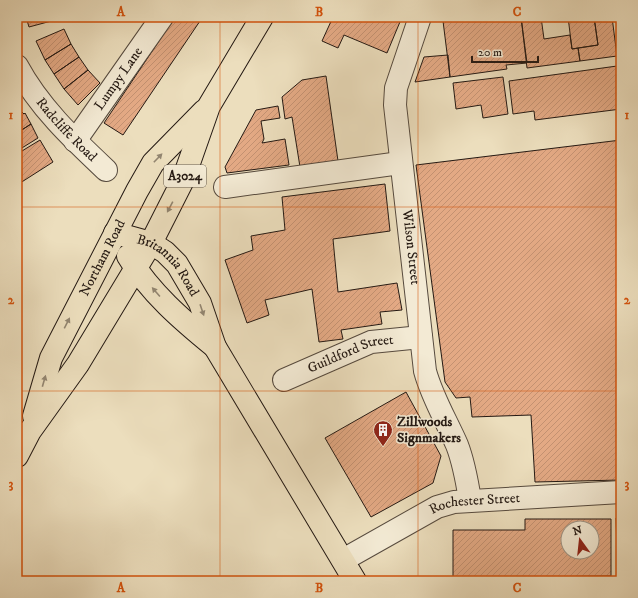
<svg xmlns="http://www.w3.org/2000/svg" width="638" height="598" font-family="'IM FELL DW Pica',serif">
<defs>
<pattern id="building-hatch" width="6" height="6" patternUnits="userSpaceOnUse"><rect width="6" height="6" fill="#e3a984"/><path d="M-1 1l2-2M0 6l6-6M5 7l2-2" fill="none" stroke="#c39171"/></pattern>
</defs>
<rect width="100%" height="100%" fill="#ecdebd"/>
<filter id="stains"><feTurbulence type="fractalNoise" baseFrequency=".005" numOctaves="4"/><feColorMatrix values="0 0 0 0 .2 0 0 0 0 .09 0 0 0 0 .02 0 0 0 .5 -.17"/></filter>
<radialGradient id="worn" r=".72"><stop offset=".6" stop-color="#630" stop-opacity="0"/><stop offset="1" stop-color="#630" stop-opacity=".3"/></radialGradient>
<path fill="url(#building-hatch)" stroke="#241913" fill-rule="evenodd" d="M26,17H54L55,20L29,27Z
M175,17L202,18L123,135L104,123Z
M333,17H402L387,53L344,35L338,48L322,41Z
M451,17H521L527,63L506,65L507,69L450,77L443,21L452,20Z
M521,17H541L544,39L570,35L572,49L578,48L580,61L527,68Z
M568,17H594L598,45L572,49Z
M594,17H612L617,56L580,61L578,48L598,45Z
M64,29L71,44L45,60L36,41Z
M71,44L79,57L54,74L45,60Z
M448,55L450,77L415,82L424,57Z
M79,57L88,70L64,89L54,74Z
M617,66L621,109L535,120L534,111L513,114L509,81Z
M88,70L100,83L78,105L64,89Z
M326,76L338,161L300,167L292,117L285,119L282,97L302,80Z
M503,77L508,114L483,118L481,105L456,109L453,83Z
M278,106L280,118L261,121L264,139L262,143L285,139L289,165L227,173L225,167L256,110Z
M22,112L24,114L25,113L31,124L17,133V116Z
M31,124L38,138L17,151V133Z
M40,140L53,162L17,185V154Z
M621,140V480L535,482L531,415L472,417L470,397L456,398L445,382L416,165Z
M385,184L390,231L333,239L338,292L397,283L402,310L380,312L382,324L341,330L343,339L319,342L312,289L265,300L269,315L247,323L225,260L253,250L251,236L285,230L282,197Z
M406,392L441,456L433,483L371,517L325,438Z
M616,518H621V581H618Z
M525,519H611V576L525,577V581H453V530H525ZM568,528H592V552H568Z"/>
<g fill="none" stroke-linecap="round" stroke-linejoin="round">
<defs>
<g id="minor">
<path id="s1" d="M420,17L396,88L395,105L425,371C432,397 446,420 457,445C464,463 467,481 470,500"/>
<path id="s2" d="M17,66C39,107 72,138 106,170"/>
<path id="s3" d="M75,141L162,17"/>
<path d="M225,187L400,163"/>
<path id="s4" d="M284,380L371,342L421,337"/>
<path id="s5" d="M343,560L437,507L454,502L621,492"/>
</g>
<g id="major">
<path id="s6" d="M115,233L151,243L165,252L177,264L200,303L215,347L355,581"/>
<path d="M128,256C149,292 183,321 215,347"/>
<path id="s7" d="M34,416L51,358L137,191L153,163L204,111"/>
<path d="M17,456L30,431L78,364L151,243L183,180L209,106L262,17"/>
</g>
</defs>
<use href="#minor" stroke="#564a3e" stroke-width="24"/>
<use href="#major" stroke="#241913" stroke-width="24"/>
<use href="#minor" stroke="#f3ead4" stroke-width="22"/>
<use href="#major" stroke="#ecdebd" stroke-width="22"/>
</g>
<defs><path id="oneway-solid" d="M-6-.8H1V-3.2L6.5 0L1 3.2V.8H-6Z"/></defs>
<g fill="#928570">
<use href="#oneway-solid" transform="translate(158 158) rotate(-46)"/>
<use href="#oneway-solid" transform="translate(170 207) rotate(118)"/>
<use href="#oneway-solid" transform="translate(156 292) rotate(-131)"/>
<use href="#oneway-solid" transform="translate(202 310) rotate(71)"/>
<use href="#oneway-solid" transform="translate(67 323) rotate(-63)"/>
<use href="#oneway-solid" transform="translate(44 381) rotate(-74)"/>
</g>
<path fill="none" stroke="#d4530d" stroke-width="1" stroke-opacity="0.55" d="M220,17V581M418,17V581M17,207H621M17,391H621"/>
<defs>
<symbol id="building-pin" viewBox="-11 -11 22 30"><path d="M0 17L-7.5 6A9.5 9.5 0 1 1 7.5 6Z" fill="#8f2418" stroke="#f3ead4"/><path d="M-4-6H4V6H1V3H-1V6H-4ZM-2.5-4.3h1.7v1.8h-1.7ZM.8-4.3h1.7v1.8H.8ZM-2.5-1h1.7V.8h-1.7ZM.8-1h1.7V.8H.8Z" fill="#fff"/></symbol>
</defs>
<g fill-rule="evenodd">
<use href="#building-pin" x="372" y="419" width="22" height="30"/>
</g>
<g text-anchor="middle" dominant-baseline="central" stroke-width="3" stroke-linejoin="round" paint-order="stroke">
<rect fill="#f3ead4" stroke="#62584d" stroke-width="1" x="164" y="165" width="42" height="22" rx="3"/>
<g font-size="13" font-weight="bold" fill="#241913">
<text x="185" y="176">A3024</text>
</g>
<g font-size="14" fill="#241913" stroke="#f3ead4">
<text stroke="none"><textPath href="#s3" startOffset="76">Lumpy Lane</textPath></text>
<text stroke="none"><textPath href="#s2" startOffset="81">Radcliffe Road</textPath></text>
<text stroke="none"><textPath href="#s1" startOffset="235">Wilson Street</textPath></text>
<text stroke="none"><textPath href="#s7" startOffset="173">Northam Road</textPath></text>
<text stroke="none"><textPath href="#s6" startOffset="65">Britannia Road</textPath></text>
<text stroke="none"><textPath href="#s4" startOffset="72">Guildford Street</textPath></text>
<text stroke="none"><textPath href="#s5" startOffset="146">Rochester Street</textPath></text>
</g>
<g font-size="14" font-weight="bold" fill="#241913" stroke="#f3ead4" text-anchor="start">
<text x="397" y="422">Zillwoods<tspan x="397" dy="16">Signmakers</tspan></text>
</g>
</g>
<rect width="638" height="598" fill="none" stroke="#ecdebd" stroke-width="44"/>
<g transform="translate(580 540) rotate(345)"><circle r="19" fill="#f3ead4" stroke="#a09687"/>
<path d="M0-3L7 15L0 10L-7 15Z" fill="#8f2418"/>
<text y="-6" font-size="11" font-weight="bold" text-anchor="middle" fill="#241913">N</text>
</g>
<path d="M472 56v6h66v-6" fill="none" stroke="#241913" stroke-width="2"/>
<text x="478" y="56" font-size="12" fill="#241913" stroke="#f3ead4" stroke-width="3" paint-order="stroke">20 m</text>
<rect x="22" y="22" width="594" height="554" fill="none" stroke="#d4530d" stroke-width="1.5"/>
<g font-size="13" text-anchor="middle" font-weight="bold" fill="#d4530d">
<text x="121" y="16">A</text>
<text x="319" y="16">B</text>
<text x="517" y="16">C</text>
<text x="11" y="119">1</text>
<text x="627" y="119">1</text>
<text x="11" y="304">2</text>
<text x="627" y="304">2</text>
<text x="11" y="488">3</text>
<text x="627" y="488">3</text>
<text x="121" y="592">A</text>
<text x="319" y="592">B</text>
<text x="517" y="592">C</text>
</g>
<rect width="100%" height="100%" filter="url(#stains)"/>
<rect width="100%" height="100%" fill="url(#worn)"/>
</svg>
